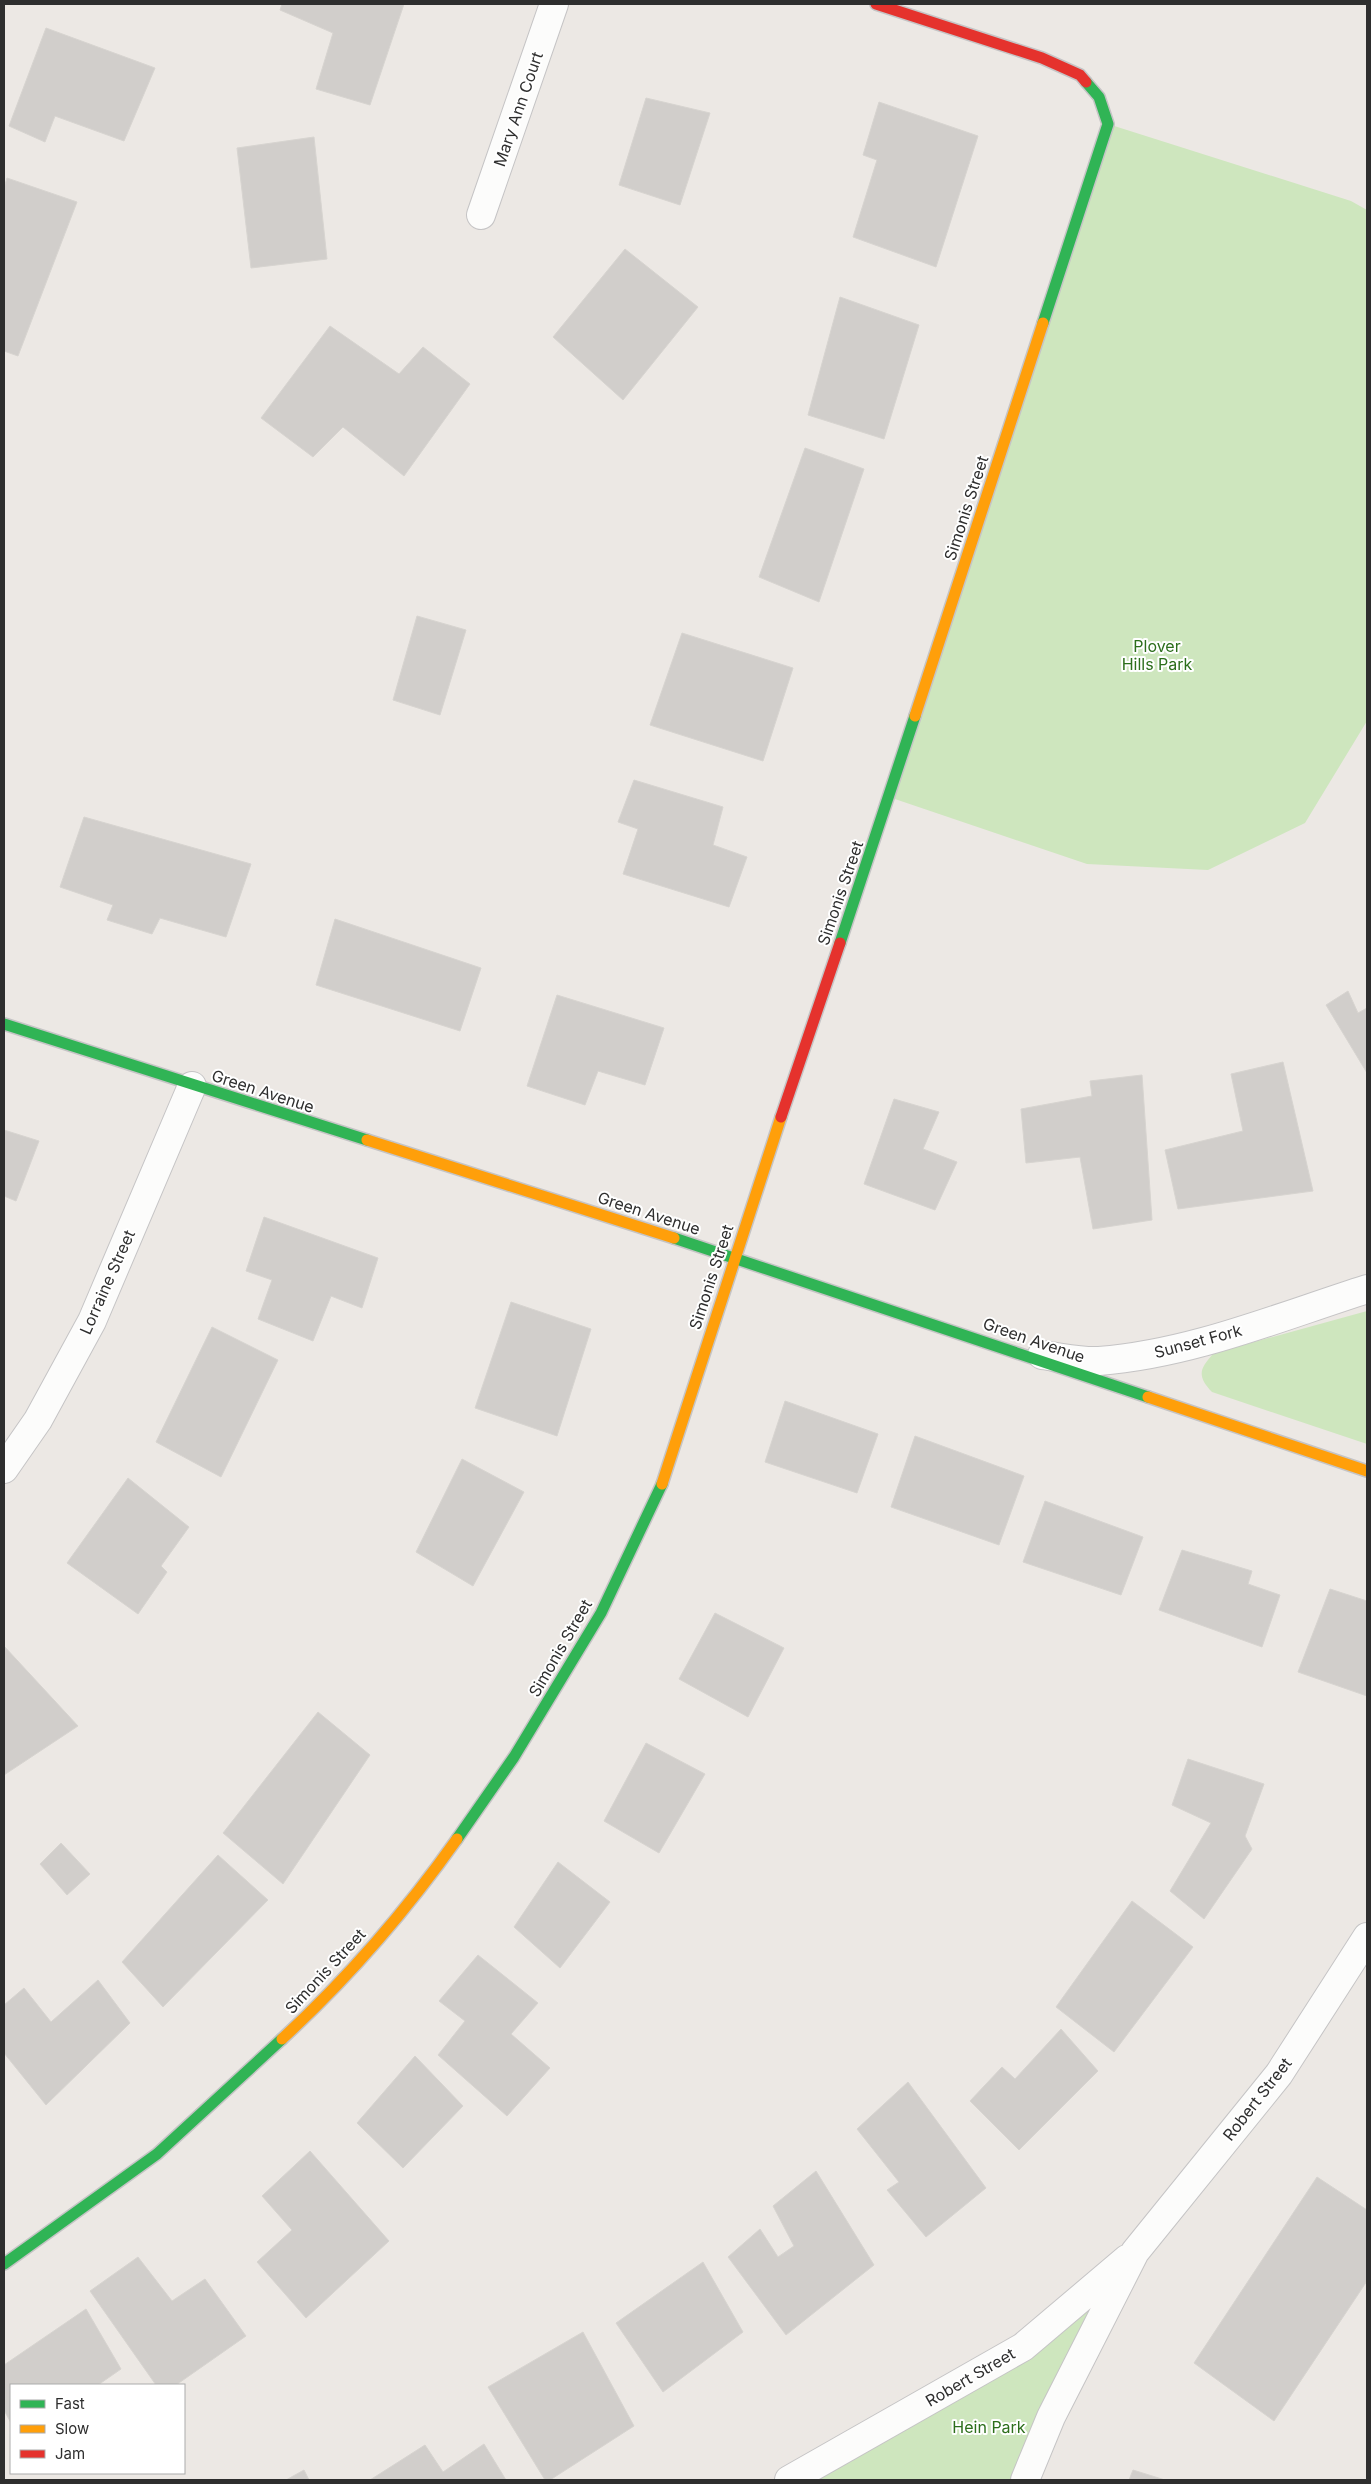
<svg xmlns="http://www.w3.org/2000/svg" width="1371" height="2484" font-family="Inter,sans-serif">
<rect width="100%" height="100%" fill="#ece8e4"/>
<path fill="#cee6be" d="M1108,124L1351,201L1367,210V721L1305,823L1208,870L1087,864L889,797Z
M1367,1311V1444L1212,1392C1197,1376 1199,1369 1214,1353Z
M1135,2252L1025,2480H789L1023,2347Z"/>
<path fill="#d1cecb" stroke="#d7d4d0" d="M282,4H404L370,105L316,89L333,33L280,10Z
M46,28L155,68L124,141L55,116L45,142L9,126Z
M646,98L710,113L680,205L619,185Z
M879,102L978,136L936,267L853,237L877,160L863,155Z
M314,137L327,259L251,268L237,148Z
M7,178L77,202L18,356L4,351V188Z
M625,249L698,307L623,400L553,337Z
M840,297L919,325L884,439L808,415Z
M330,326L399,374L423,347L470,384L404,476L343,427L313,457L261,418Z
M805,448L864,469L819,602L759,577Z
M417,616L466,630L440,715L393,700Z
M682,633L793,668L763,761L650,725Z
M634,780L723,807L713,845L747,857L729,907L623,874L638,829L618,822Z
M84,817L251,864L226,937L160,918L152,934L107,920L113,905L60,887Z
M335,919L481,968L460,1031L316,985Z
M1348,991L1358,1013L1367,1008V1073L1326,1005Z
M557,995L664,1028L645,1085L598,1071L585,1105L527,1086Z
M1283,1062L1313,1191L1178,1209L1165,1150L1243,1131L1231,1074Z
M1142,1075L1152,1220L1093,1229L1080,1157L1026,1163L1021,1109L1092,1096L1090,1081Z
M894,1099L939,1112L923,1149L957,1162L935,1210L864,1184Z
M4,1130L39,1141L16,1201L4,1196Z
M264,1217L378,1258L362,1308L331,1296L313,1341L258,1319L272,1280L246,1271Z
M511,1302L591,1329L557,1436L475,1408Z
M212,1327L278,1360L221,1477L156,1442Z
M785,1401L878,1434L857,1493L765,1462Z
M915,1436L1024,1476L999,1545L891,1507Z
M462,1459L524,1492L473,1586L416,1552Z
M128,1478L189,1527L161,1566L167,1572L138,1614L67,1563Z
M1045,1501L1143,1537L1121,1595L1023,1562Z
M1182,1550L1252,1571L1248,1584L1280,1595L1262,1647L1159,1610Z
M1330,1589L1367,1601V1696L1298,1672Z
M715,1613L784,1648L748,1717L679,1679Z
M4,1646L78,1726L4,1775Z
M318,1712L370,1755L283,1884L223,1833Z
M646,1743L705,1774L659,1853L604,1821Z
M1188,1759L1264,1784L1245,1836L1252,1849L1204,1919L1170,1891L1211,1823L1172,1805Z
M61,1843L90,1874L67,1895L40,1864Z
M218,1855L268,1900L163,2007L122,1962Z
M558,1862L610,1902L560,1968L514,1927Z
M1132,1901L1193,1947L1114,2052L1056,2007Z
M478,1955L538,2003L511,2034L550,2068L507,2116L438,2055L465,2021L439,2001Z
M98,1980L130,2023L46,2105L4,2053V2005L24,1988L51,2022Z
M1061,2029L1098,2071L1019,2150L970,2101L1002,2067L1015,2079Z
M415,2056L463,2106L403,2168L357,2123Z
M908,2082L986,2188L926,2237L887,2190L899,2182L857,2129Z
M310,2151L389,2241L306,2318L257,2262L292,2230L262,2196Z
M816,2171L874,2265L786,2335L728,2257L760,2229L778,2257L794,2246L773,2206Z
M1317,2177L1367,2210V2281L1274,2421L1194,2363Z
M138,2257L172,2301L205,2279L246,2336L176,2385H156L90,2291Z
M703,2262L743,2332L663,2392L616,2323Z
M86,2309L121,2369L98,2385H11V2423L4,2410V2365Z
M583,2332L634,2426L550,2480H545L488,2387Z
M484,2444L506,2480H370L425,2445L443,2472Z
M304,2470L309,2480H286Z
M1133,2470L1165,2480H1129Z"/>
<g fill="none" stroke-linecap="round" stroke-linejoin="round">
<defs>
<path id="street" d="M481,215L554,4
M1042,1355C1060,1357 1080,1362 1099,1361C1191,1354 1279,1317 1367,1289
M4,1469L38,1420L92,1321L192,1086
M789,2480L1023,2347L1127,2259
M1025,2480L1051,2417L1135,2252L1279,2074L1367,1937"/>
<path id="fast" d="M1043,323L1108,124L1099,97L1086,82
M840,943L915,716
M4,1024L367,1140
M674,1238L1148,1397
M457,1839L514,1757L601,1613L662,1484
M4,2264L157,2154L282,2039"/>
<path id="slow" d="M915,716L1043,323
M367,1140L674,1238
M1148,1397L1367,1471
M662,1484L781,1117
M282,2039C347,1979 406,1911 457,1839"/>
<path id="jam" d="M876,4L1042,58L1080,75L1086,82
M781,1117L840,943"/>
</defs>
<use href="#street" stroke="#c5c4c5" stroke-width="30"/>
<use href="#fast" stroke="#c5c4c5" stroke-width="14"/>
<use href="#slow" stroke="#c5c4c5" stroke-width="14"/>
<use href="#jam" stroke="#c5c4c5" stroke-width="14"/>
<use href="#street" stroke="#fcfcfb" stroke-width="28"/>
<use href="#fast" stroke="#30b455" stroke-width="11"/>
<use href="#slow" stroke="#ff9f0a" stroke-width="11"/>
<use href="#jam" stroke="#e5322d" stroke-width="11"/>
</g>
<g text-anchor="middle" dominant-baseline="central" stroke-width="4" stroke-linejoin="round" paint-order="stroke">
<g font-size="16" fill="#2e2e2e" stroke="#fff">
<text transform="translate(518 109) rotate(-71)">Mary Ann Court</text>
<text transform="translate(966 508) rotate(-72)">Simonis Street</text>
<text transform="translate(840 893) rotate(-71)">Simonis Street</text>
<text transform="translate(263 1091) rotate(18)">Green Avenue</text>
<text transform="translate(649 1213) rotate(18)">Green Avenue</text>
<text transform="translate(711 1277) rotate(-72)">Simonis Street</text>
<text transform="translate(107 1282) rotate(-66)">Lorraine Street</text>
<text transform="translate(1034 1340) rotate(19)">Green Avenue</text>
<text transform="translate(1198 1341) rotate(-15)">Sunset Fork</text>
<text transform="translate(560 1648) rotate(-60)">Simonis Street</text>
<text transform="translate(325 1971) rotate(-47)">Simonis Street</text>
<text transform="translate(1257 2099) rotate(-52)">Robert Street</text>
<text transform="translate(970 2377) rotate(-30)">Robert Street</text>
</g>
<g font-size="16" fill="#2c6e1b" stroke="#fff">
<text x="1157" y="646">Plover<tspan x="1157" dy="18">Hills Park</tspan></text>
<text x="989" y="2427">Hein Park</text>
</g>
</g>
<rect width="1371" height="2484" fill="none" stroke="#2e2e2e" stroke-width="10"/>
<rect x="10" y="2384" width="175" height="90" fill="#ffffff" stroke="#ababab"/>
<rect x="20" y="2400" width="25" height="8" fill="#30b455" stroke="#ababab"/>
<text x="55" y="2409" font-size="15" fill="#2e2e2e">Fast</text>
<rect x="20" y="2425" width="25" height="8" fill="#ff9f0a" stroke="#ababab"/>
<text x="55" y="2434" font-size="15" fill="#2e2e2e">Slow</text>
<rect x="20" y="2450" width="25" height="8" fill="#e5322d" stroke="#ababab"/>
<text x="55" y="2459" font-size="15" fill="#2e2e2e">Jam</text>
</svg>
